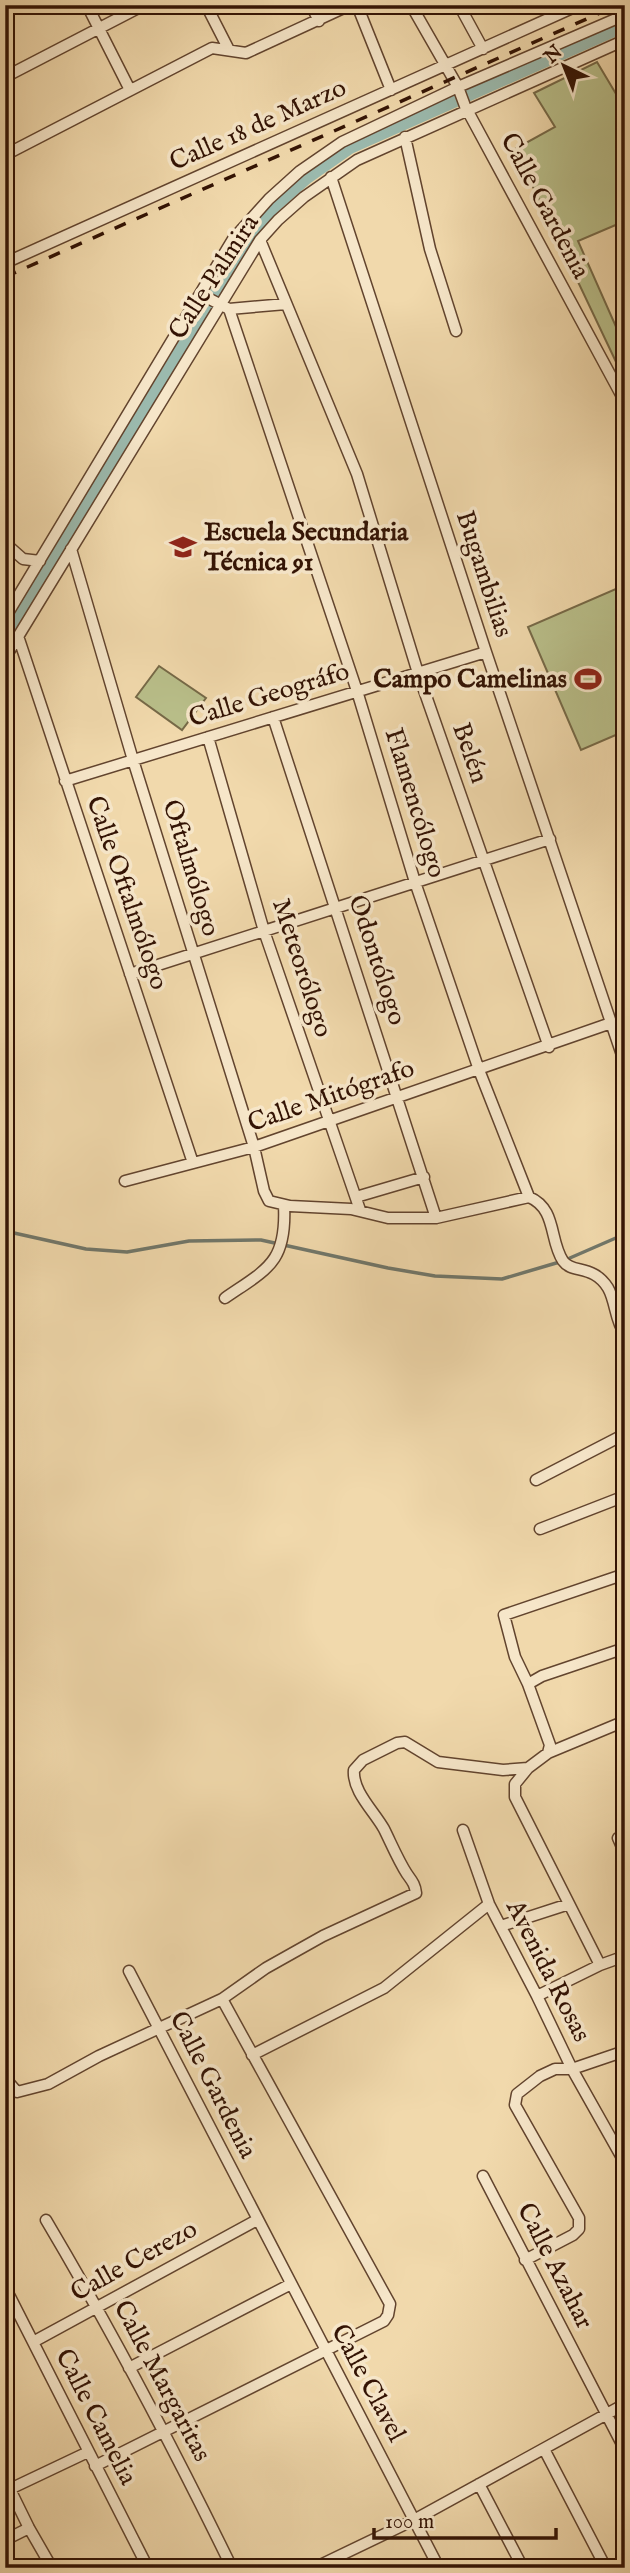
<svg xmlns="http://www.w3.org/2000/svg" width="630" height="2573" font-family="'IM FELL English',serif">
<rect width="100%" height="100%" fill="#f1d9ac"/>
<filter id="stains"><feTurbulence type="fractalNoise" baseFrequency=".00286" numOctaves="4"/><feColorMatrix values="0 0 0 0 .2 0 0 0 0 .09 0 0 0 0 .02 0 0 0 .5 -.17"/></filter>
<radialGradient id="worn" r=".72"><stop offset=".6" stop-color="#630" stop-opacity="0"/><stop offset="1" stop-color="#630" stop-opacity=".3"/></radialGradient>
<path fill="#b9bf8a" stroke="#766947" stroke-width="2" d="M597,62L625,109V221L578,241L625,347V362L617,364L515,149L555,127L534,93Z
M625,585V731L581,750L528,627Z
M159,666L206,698L182,730L136,697Z"/>
<g fill="none" stroke-linecap="round" stroke-linejoin="round">
<path stroke="#71776a" stroke-width="3.5" d="M5,1231L86,1249L127,1252L189,1241L261,1240L388,1268L435,1276L502,1279L563,1261L625,1234"/>
<path stroke="#9bbaae" stroke-width="12" d="M5,639L248,239L273,208L307,178L350,148L625,26"/>
<defs>
<path id="street" d="M87,5L130,90
M206,5L229,50
M311,5L319,21
M357,5L391,90
M411,5L458,87L465,106L625,402
M459,5L483,49
M5,77L144,5
M405,137L430,249L456,331
M5,155L212,48L246,53L350,5
M331,177L486,652L625,1064
M260,240L357,474L418,673L549,1047
M5,263L579,5
M200,294L229,309L357,691L415,882L479,1070L529,1197
M229,309L286,304
M5,543L23,559L40,561
M71,549L133,760L254,1147L264,1191L269,1201L290,1206L351,1209L388,1218H436L529,1197C557,1209 549,1240 563,1261C572,1274 593,1264 608,1288C616,1302 615,1321 625,1334
M5,618L233,239L269,199L300,171L342,142L458,87L625,15
M18,636L193,1163
M5,658L260,240L278,220L304,197L357,160L625,40
M273,717L436,1218
M208,737L264,931L360,1210
M65,781L486,652
M130,974L550,839
M125,1181L254,1147L611,1023
M356,1197L424,1177
M225,1298C267,1269 287,1263 284,1205
M536,1480L625,1434
M540,1529L625,1496
M528,1684L542,1676L625,1648
M548,1753L550,1745L528,1684L515,1657L504,1615L625,1574
M528,1768L515,1784V1797L600,1965
M463,1830L489,1904L537,1996L572,2069L625,2163
M618,1838L625,1854
M501,1926L569,1904
M129,1971L439,2568
M537,1996L600,1965L625,1956
M252,2055L384,1988L489,1904
M5,2078L17,2092L48,2084L99,2056L222,1999L266,1968L323,1936L416,1893C415,1884 412,1881 407,1874C398,1860 391,1843 384,1829C374,1811 352,1791 354,1770L363,1760L397,1743L405,1742L438,1762L503,1770L528,1768L548,1753L625,1721
M483,2176L625,2450
M46,2220C113,2333 174,2449 232,2568
M525,2260L573,2235L579,2229V2218L515,2105L517,2094L540,2076L555,2069H572L625,2051
M5,2287L148,2568
M33,2342L257,2220
M129,2368L291,2284
M544,2449L606,2568
M95,2466L384,2321L388,2315L390,2304L222,1999
M5,2479L29,2528L52,2568
M479,2484L523,2568
M10,2489L88,2452
M5,2540L29,2528
M314,2568L414,2520L625,2404
M615,2568L625,2563"/>
</defs>
<use href="#street" stroke="#62442e" stroke-width="13"/>
<use href="#street" stroke="#f6e6c9" stroke-width="10"/>
<path stroke="#331304" stroke-width="3.5" stroke-dasharray="12 12" stroke-linecap="butt" d="M5,277L618,5"/>
</g>
<defs>
<symbol id="school-bare" viewBox="-9 -9 18 18"><path d="M0-5L7-2L0 1L-7-2ZM-4 1L0 2.5L4 1V4Q0 6-4 4Z" fill="#8f2418" stroke="#f6e6c9" stroke-width="2.5" paint-order="stroke"/></symbol>
<symbol id="stadium-bare" viewBox="-9 -9 18 18"><path d="M0-5a6.5 5 0 1 0 0 10a6.5 5 0 1 0 0-10ZM-3.5-1.8h7v3.6h-7Z" fill="#8f2418" stroke="#f6e6c9" stroke-width="2.5" paint-order="stroke"/></symbol>
</defs>
<g fill-rule="evenodd">
<use href="#school-bare" x="164" y="528" width="38" height="38"/>
<use href="#stadium-bare" x="569" y="660" width="38" height="38"/>
</g>
<g text-anchor="middle" dominant-baseline="central" stroke-width="7" stroke-linejoin="round" paint-order="stroke">
<g font-size="26" fill="#331304" stroke="#f6e6c9">
<text transform="translate(258 125) rotate(-24)">Calle 18 de Marzo</text>
<text transform="translate(545 206) rotate(62)">Calle Gardenia</text>
<text transform="translate(214 277) rotate(-57)">Calle Palmira</text>
<text transform="translate(484 574) rotate(72)">Bugambilias</text>
<text transform="translate(269 695) rotate(-17)">Calle Geográfo</text>
<text transform="translate(470 753) rotate(71)">Belén</text>
<text transform="translate(415 803) rotate(73)">Flamencólogo</text>
<text transform="translate(191 868) rotate(73)">Oftalmólogo</text>
<text transform="translate(127 893) rotate(71)">Calle Oftalmólogo</text>
<text transform="translate(377 960) rotate(72)">Odontólogo</text>
<text transform="translate(302 968) rotate(72)">Meteorólogo</text>
<text transform="translate(331 1096) rotate(-19)">Calle Mitógrafo</text>
<text transform="translate(548 1971) rotate(63)">Avenida Rosas</text>
<text transform="translate(213 2085) rotate(63)">Calle Gardenia</text>
<text transform="translate(134 2261) rotate(-29)">Calle Cerezo</text>
<text transform="translate(555 2266) rotate(63)">Calle Azahar</text>
<text transform="translate(162 2381) rotate(62)">Calle Margaritas</text>
<text transform="translate(368 2383) rotate(62)">Calle Clavel</text>
<text transform="translate(96 2417) rotate(63)">Calle Camelia</text>
</g>
<g font-size="26" font-weight="bold" fill="#331304" stroke="#f6e6c9" text-anchor="start">
<text x="204" y="532">Escuela Secundaria<tspan x="204" dy="30">Técnica 91</tspan></text>
<text x="567" y="679" text-anchor="end">Campo Camelinas</text>
</g>
</g>
<rect width="630" height="2573" fill="none" stroke="#f1d9ac" stroke-width="28"/>
<rect x="7" y="7" width="616" height="2559" fill="none" stroke="#331304" stroke-width="3.5"/>
<rect x="14" y="14" width="602" height="2545" fill="none" stroke="#331304" stroke-width="2"/>
<g transform="translate(564 66) rotate(317)" stroke="#f6e6c9" stroke-width="5" paint-order="stroke">
<path d="M0-5L12 26L0 18L-12 26Z" fill="#331304"/>
<text y="-10" font-size="19" font-weight="bold" text-anchor="middle" fill="#331304">N</text>
</g>
<path d="M374 2528v10h182v-10" fill="none" stroke="#331304" stroke-width="3.5"/>
<text x="385" y="2528" font-size="21" fill="#331304" stroke="#f6e6c9" stroke-width="5" paint-order="stroke">100 m</text>
<rect width="100%" height="100%" filter="url(#stains)"/>
<rect width="100%" height="100%" fill="url(#worn)"/>
</svg>
